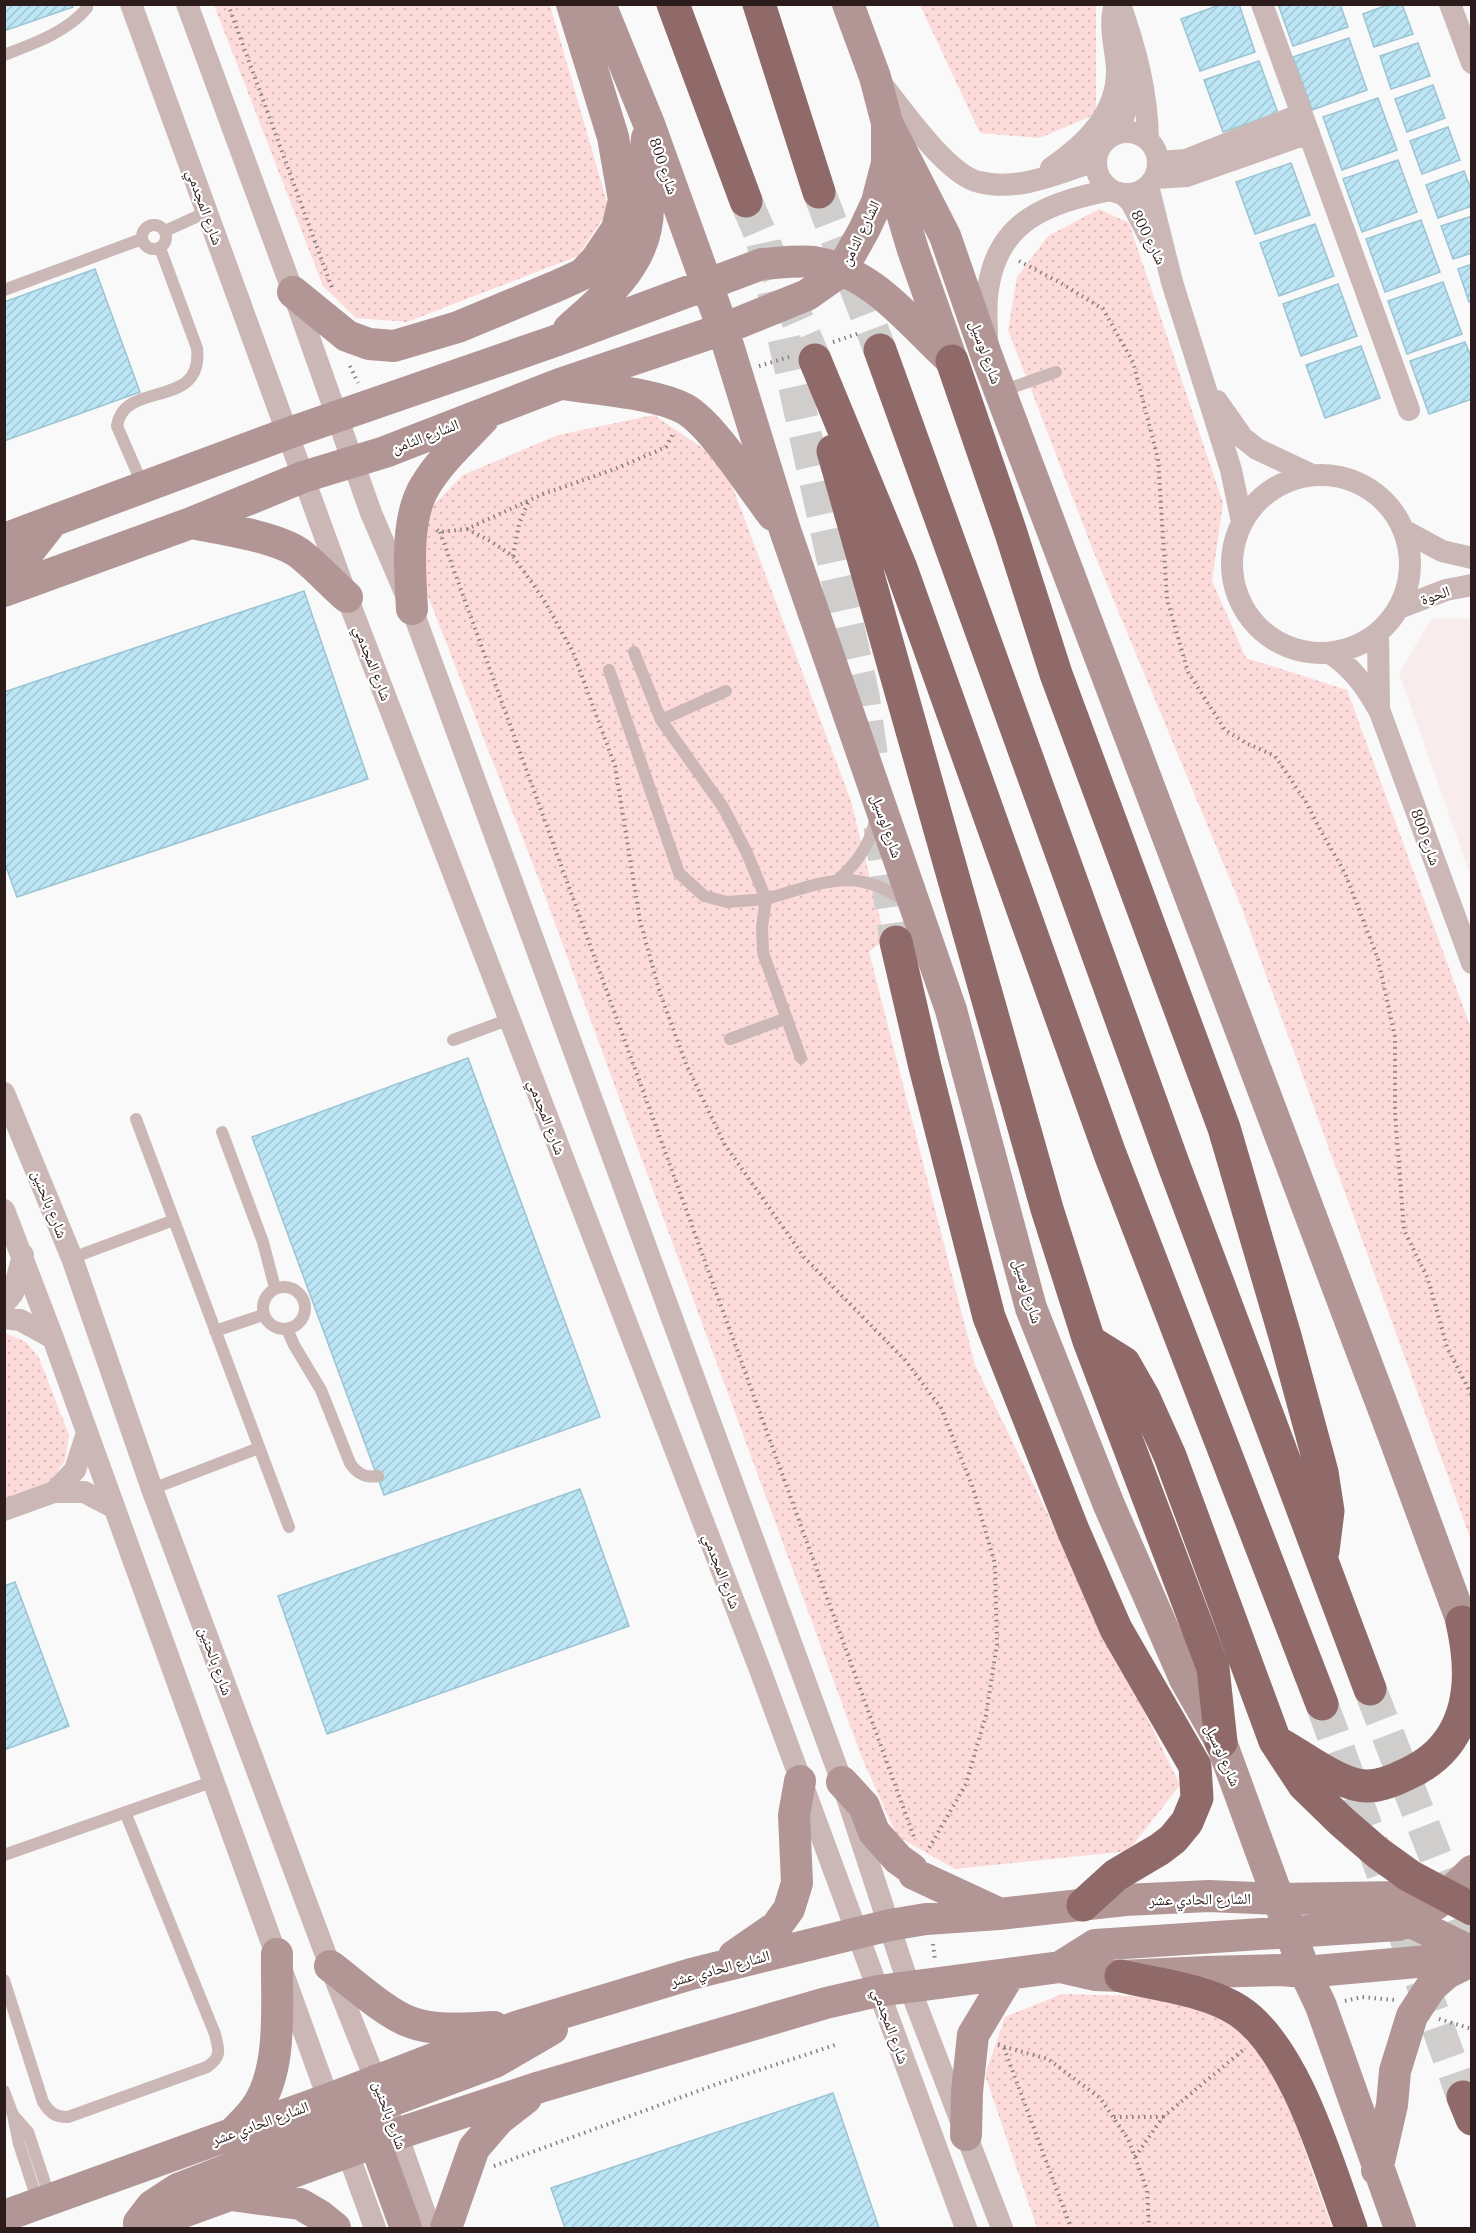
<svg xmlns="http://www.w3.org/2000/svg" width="1476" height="2233" font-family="'IBM Plex Serif','Noto Naskh Arabic',serif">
<defs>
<pattern id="garden-dots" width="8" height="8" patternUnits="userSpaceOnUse" patternTransform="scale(1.5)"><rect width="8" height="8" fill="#fddbda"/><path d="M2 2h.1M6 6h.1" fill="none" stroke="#d9bbba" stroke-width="1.8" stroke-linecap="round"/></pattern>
<pattern id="building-hatch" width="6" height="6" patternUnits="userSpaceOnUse" patternTransform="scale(1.5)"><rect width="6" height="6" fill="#bce6f6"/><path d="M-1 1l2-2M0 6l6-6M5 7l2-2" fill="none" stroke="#a2c5d2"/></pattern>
</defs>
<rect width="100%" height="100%" fill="#f9f9f9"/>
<path fill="#f8edec" d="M1471,618H1472L1471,877L1399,673L1431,619Z"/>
<path fill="url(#garden-dots)" d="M214,5H550L609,209L578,256L407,322L356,318L323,286Z
M920,5H1096V114L1040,138L980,133Z
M1099,209L1129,223L1223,503L1212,581L1246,658L1347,690L1471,1028V1540L1241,906L1094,553L1008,330L1017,277L1048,236Z
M654,415L723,462L851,801L885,939L869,952L975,1365L1180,1785L1128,1851L955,1869L897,1836L862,1758L539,880L404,535L463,475L558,435Z
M5,1333L26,1342L39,1358L69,1435L65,1461L49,1483L5,1499Z
M1062,1994L1136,1996L1193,2002L1227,2017L1280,2079L1332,2228H1037L985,2075L1005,2017Z"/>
<path fill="url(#building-hatch)" stroke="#9bc4d4" stroke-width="1.5" d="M4,4H72L73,7L4,31Z
M1222,4H1239L1255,52L1200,71L1181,19Z
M1278,4H1340L1348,27L1293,46Z
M1390,4H1402L1413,34L1374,47L1363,14Z
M1349,38L1367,90L1312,110L1293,57Z
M1418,43L1430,76L1391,89L1380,56Z
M1259,61L1278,113L1223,132L1204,80Z
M1433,85L1445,118L1407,132L1395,99Z
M1378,98L1397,150L1342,170L1323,117Z
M1448,127L1460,160L1422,174L1410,141Z
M1398,160L1417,212L1362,232L1343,179Z
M1291,163L1310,215L1255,234L1236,182Z
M1464,171L1472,192V206L1438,218L1426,185Z
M1472,216V253L1453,259L1441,226Z
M1421,220L1440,272L1385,292L1366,239Z
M1315,224L1334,276L1279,296L1260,243Z
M1472,264V301L1469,302L1458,269Z
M95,269L140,392L4,441V302Z
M1443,282L1462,334L1407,354L1388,301Z
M1338,284L1357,336L1301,356L1283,304Z
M1465,342L1472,359V399L1429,414L1410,361Z
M1361,346L1380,398L1325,418L1306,365Z
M304,591L368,779L17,897L4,861V692Z
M468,1058L600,1417L384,1495L252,1137Z
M580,1489L629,1626L327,1734L278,1596Z
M15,1582L69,1726L4,1750V1586Z
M833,2093L879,2228H565L551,2188Z"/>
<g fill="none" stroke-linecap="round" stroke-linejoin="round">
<path stroke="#d0cdcd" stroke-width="33" stroke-dasharray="33 16" stroke-linecap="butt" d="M819,192L880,350
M746,201L815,360
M763,243L863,695L872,760
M880,826L896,942
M1370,1689L1472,1950
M1322,1704L1463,2097"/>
<path stroke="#887f7f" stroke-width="4" stroke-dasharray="1.5 4.5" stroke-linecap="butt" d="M228,4L333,291
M1019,261L1059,282L1103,309L1133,362L1158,459L1167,599L1188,672L1225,730L1246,743L1275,756L1306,802L1322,833L1345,873L1378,959L1395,1037V1113L1404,1230L1428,1279L1447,1347L1472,1396
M833,342L860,333
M350,366L358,383
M759,366L789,357
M467,529L490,541L513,556L544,600L573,652L615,766L640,921L660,993L686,1064L725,1145L804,1257L905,1360L941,1408L973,1488L995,1564L997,1644L986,1715L966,1784L928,1850
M437,530L440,532L467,529L543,494L615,469L666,447L674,432
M440,532L914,1837
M513,556L519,524L529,500
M933,1944L935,1960
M1345,2001L1362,1997L1394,2000
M1439,2019L1472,2029
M998,2045L1048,2059L1100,2098L1128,2139L1135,2157L1147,2190L1149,2228
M1004,2048L1071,2228
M1114,2117H1163L1135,2157
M1163,2117L1243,2050
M494,2166L717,2084L838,2044"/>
<path stroke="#cab7b6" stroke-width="12" d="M4,55C33,44 67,32 87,8V4
M142 237a12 12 0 1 1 24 0a12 12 0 1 1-24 0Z
M165,231L207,212
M4,290L142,239
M1002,391L1056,372
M143,486L117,426C124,379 204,411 197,348L160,248
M634,652L661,720
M609,670L679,873L704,896L727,902L766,899L746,851L723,807L661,720L726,691
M839,879C858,862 873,841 876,814
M730,1039L787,1018
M453,1040L510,1019
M801,1058L763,953L762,927L766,899C820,884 855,864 906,902
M136,1119L289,1527
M222,1132L263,1242L275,1288
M72,1258L174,1220
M263 1308a21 21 0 1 1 42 0a21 21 0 1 1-42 0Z
M287,1329L294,1345L321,1390L350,1463C357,1474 365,1478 378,1476
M215,1331L263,1315
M152,1489L259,1448
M4,1855L214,1781
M4,1980L43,2102C50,2113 55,2117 68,2117L207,2067C222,2057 219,2050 215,2034L125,1812
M4,2091L13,2115L19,2144L38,2202
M13,2115L28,2132L50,2198"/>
<path stroke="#cab7b6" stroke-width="22" d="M131,4L347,597L759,1667L966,2228
M187,4L293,292L371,513L412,609L842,1782L909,1986L1002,2228
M1120,4C1136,51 1147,90 1148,140
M1262,4L1409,410
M1450,4L1472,63
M880,82C902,109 947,175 979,182C1018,192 1059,173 1095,161
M1096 163a31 31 0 1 1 62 0a31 31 0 1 1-62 0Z
M1120,132L1135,69
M1158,162L1186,160L1302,114
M1051,168C1085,145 1118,114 1117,69C1116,46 1108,27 1115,4
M1154,178L1187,176L1309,133
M1148,186L1172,282L1231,470L1242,522
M1123,194L1131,202L1153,244
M987,341C987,324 985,306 988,289C998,219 1049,203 1110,190
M1217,401L1243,438L1257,449L1312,475
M1232 564a89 89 0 1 1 178 0a89 89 0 1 1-178 0Z
M1405,531L1442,551L1472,558
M1399,608L1446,590L1472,585
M1378,633L1379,707
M1330,653C1354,669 1366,687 1380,712L1472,963
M4,1093L72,1258L152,1489L330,1966L397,2134L430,2228
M4,1210L53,1338L375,2228
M4,1304L13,1293L23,1255
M4,1318L20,1320L53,1338
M54,1492L75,1470L87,1433
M4,1510L54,1492H84L113,1507"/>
<path stroke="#b29695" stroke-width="32" d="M600,4L649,124L723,329L785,530L951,1010L1031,1308L1109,1505L1185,1679L1221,1742L1305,1972L1321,2006L1400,2228
M848,4L875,77L887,123L945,236L987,357L1393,1434L1471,1646
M887,163L913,250L951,358
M293,292L347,336L369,344L394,346L458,327L559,285L583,274L596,260L617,229L624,200L613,137L572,4
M569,329C606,296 648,263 648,208C649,185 644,162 647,138
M564,384C598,390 656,393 685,409C713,425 751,487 773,515
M191,523C219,528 277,537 299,553C316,566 331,583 347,597
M4,539L286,434L555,341L762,264C779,263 797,260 814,262C874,272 910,323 952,361
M4,566L23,559L52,522
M4,591L191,523L303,477L385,452L560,384L723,329L807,295L841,271L864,230L877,202L887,163V127
M412,609C410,572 405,519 425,486C440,461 463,440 483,419
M842,1782L864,1806L874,1832L898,1859L912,1869L914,1874L996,1912
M1392,1917L1409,1921L1472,1952
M734,1956L776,1927L789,1909L797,1883L794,1815L800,1781
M330,1966C352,1982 385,2013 410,2022C436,2032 467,2028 494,2027
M1060,1967L1095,1945L1398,1925C1428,1915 1450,1893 1472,1871
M363,2120L385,2103L495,2062L552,2029
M368,2123L406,2228
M233,2133C241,2125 249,2117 255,2109C284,2070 276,2001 277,1954
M966,2135L967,2092L973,2035L1009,1975
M1377,2170L1392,2105L1395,2071L1412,2016L1431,1987L1447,1973L1471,1961
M238,2196L300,2204L319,2215L335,2228
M4,2216L329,2099L519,2026L691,1974L890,1925L926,1919L999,1914L1125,1900L1209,1896L1279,1899L1459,1896
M139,2223L152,2206L178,2189L340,2126C361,2116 378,2107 377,2080
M139,2228L397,2134L540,2087L826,2003L878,1991L1060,1967L1095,1975L1121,1976L1206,1972L1281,1970L1305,1972L1472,1957
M446,2228L474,2148L499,2119L526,2098"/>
<path stroke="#906a69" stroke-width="33" d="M673,4L746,201
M759,4L819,192
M880,350L1173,1163L1370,1689
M815,360L901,568L1110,1154L1322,1704
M952,361L1010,530L1056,674L1224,1128L1285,1336L1322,1472L1328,1511L1323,1551
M833,451L1047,1209L1089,1341L1213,1668L1221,1742
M896,942L925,1067L989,1317L1073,1530L1116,1629L1195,1766L1197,1798L1187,1822L1173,1839L1160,1849L1116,1875L1083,1905
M1089,1341L1124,1363L1144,1398L1170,1456L1275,1741L1304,1785L1341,1821L1378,1853L1410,1876L1472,1909
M1282,1745C1305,1758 1342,1787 1368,1786C1381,1786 1395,1780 1407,1774C1470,1746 1476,1683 1462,1622
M1121,1976C1158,1985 1208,1990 1239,2011C1296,2049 1328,2166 1351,2228
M1463,2097L1472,2119"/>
</g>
<g text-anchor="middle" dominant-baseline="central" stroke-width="4.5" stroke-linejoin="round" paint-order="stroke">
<g font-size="15" fill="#2b1b1b" stroke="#fff">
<text transform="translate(664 166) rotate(71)">شارع 800</text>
<text transform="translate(205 207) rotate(70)">شارع المجدمي</text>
<text transform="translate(860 233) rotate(-64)">الشارع الثامن</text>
<text transform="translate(1149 237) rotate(63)">شارع 800</text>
<text transform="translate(986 352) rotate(70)">شارع لوسيل</text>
<text transform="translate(425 436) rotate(-21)">الشارع الثامن</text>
<text transform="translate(1435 595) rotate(-19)">الحوة</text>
<text transform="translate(373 663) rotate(69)">شارع المجدمي</text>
<text transform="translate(887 826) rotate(71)">شارع لوسيل</text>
<text transform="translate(1426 837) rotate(70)">شارع 800</text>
<text transform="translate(547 1117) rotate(69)">شارع المجدمي</text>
<text transform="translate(50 1204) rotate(68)">شارع بالحنين</text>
<text transform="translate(1028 1291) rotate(73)">شارع لوسيل</text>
<text transform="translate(722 1571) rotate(69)">شارع المجدمي</text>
<text transform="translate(216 1661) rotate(70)">شارع بالحنين</text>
<text transform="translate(1223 1755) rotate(66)">شارع لوسيل</text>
<text transform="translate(1200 1899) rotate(-1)">الشارع الحادي عشر</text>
<text transform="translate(720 1968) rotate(-15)">الشارع الحادي عشر</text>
<text transform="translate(891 2026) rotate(70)">شارع المجدمي</text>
<text transform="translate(390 2115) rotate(70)">شارع بالحنين</text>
<text transform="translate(260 2123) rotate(-20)">الشارع الحادي عشر</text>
</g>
</g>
<rect width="1476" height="2233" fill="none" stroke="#2b1b1b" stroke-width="12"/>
</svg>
